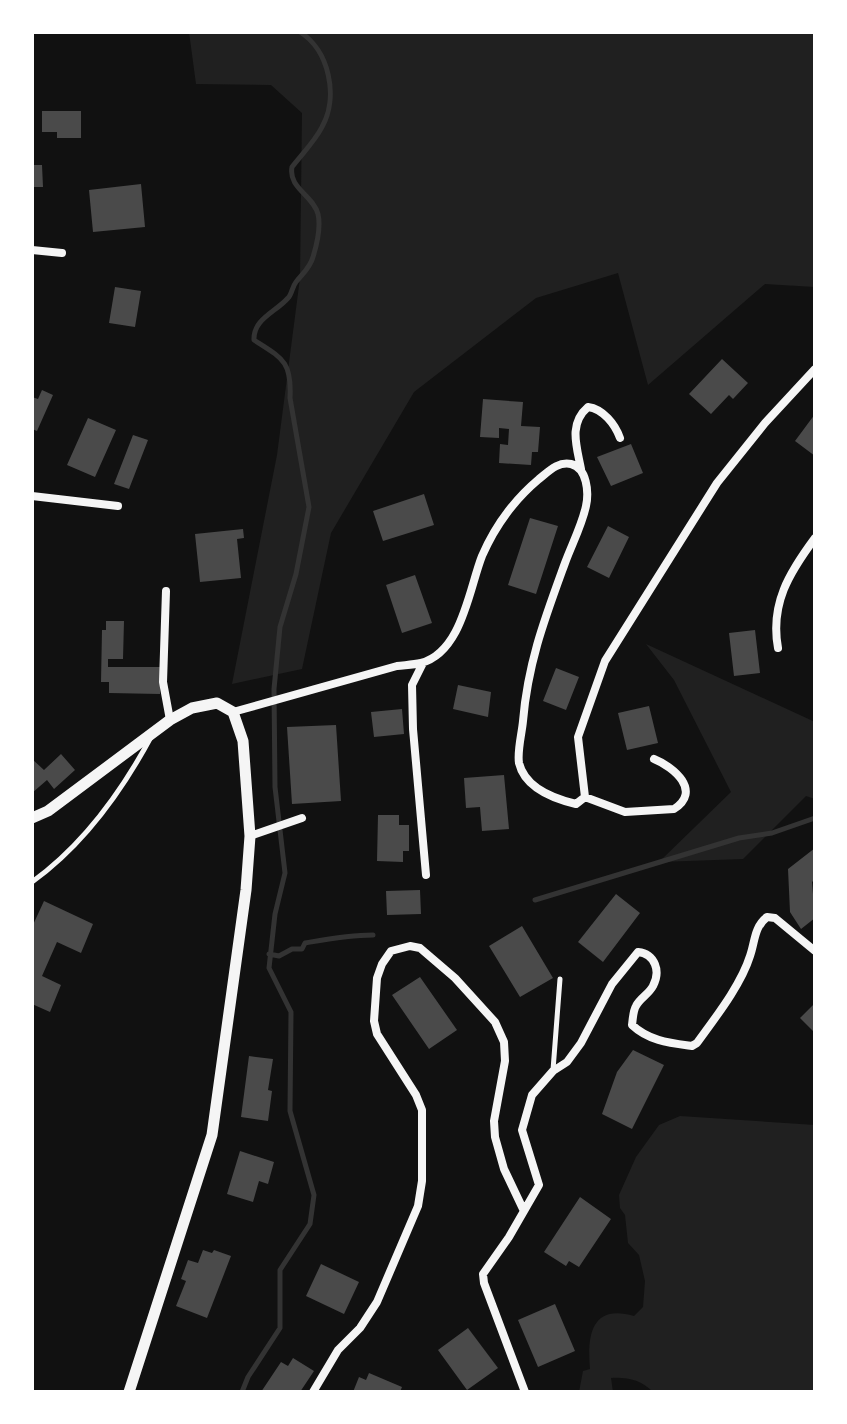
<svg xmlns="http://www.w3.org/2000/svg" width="847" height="1424" font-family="'IBM Plex Sans',sans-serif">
<rect width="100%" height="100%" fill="#111"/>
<path fill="#202020" d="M189,32H815V287L765,284L648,385L618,273L536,298L414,392L331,533L302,669L232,684L277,455L300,278L302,113L271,85L196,84Z
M646,644L815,722V799L806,796L743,859L659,862L731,792L674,680Z
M680,1116L815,1125V1392H653C641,1380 628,1377 611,1378L613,1392H579L583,1371L590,1369C587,1334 592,1304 634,1316L643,1307L645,1281L639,1255L628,1243L625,1215L620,1208L619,1195L636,1157L659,1125Z"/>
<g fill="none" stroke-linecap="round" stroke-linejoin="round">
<path stroke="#333" stroke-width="5" d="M535,900L739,838L772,833L815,818
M269,954L279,956L292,949H302L305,943C328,939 349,935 373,935
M242,1392L248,1377L280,1328V1270L310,1224L314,1195L290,1111L291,1012L269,968L275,914L285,873L275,787L274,689L280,627L296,574L309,507L290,398C292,361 282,358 254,340C253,319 276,312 288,298C292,294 292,287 296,282C303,273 310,268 313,257C317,244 321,227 318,214C313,195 288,188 292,167C302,154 315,141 322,127C339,97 329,50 300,32"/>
</g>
<path fill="#4a4a4a" d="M42,111H81V138H57V132H42Z
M32,165H42L43,187H32Z
M141,184L145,227L93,232L89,190Z
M115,287L141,291L135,327L109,323Z
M722,359L748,383L733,399L729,395L711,414L689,394Z
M42,390L53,395L37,431L32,429V397L38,399Z
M483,399L523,402L521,426L540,427L538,452H532L531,465L499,463L500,444L508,445L509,429L499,428V438L480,437Z
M815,414V456L795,441Z
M88,418L116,430L95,477L67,465Z
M133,435L148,440L129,489L114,484Z
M631,444L643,473L611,486L597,457Z
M424,494L434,525L383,541L373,511Z
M530,518L558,526L536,594L508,585Z
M608,526L629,537L609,578L587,567Z
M243,529L244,538L237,539L241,578L200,582L195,534Z
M415,575L432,623L402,633L386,585Z
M106,621H124L123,659H108V667H160V694L109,693V682H101L102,630H106Z
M755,630L760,673L734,676L729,633Z
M556,668L579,677L566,710L543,701Z
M458,685L491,692L488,717L453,709Z
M649,706L658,743L627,750L618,713Z
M402,709L404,734L374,737L371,712Z
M336,725L341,801L292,804L287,727Z
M61,754L75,770L54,789L47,780L32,793V759L44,770Z
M504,775L509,829L482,831L480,807L466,808L464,778Z
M378,815H399V825H409V851H403V862L377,861Z
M815,848V879L812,882L815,918L801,929L790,912L788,869Z
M420,890L421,914L387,915L386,891Z
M616,894L640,913L603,962L578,942Z
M44,901L93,924L81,953L57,942L42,976L61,985L50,1012L32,1004V927Z
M522,926L553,978L520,997L489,946Z
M420,977L457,1030L429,1049L392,995Z
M815,1003V1033L800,1018Z
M633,1050L664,1065L632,1129L602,1114L617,1072Z
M249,1056L273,1059L268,1090L272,1091L268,1121L241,1117Z
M240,1151L274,1162L268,1184L259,1181L253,1202L227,1194Z
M580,1197L611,1219L579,1267L569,1261L566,1266L544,1252Z
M203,1250L212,1253L214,1250L231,1256L207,1318L176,1306L186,1281L181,1279L188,1260L198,1263Z
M321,1264L359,1282L344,1314L306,1296Z
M555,1304L575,1351L538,1367L518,1320Z
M468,1328L498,1368L467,1390L438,1350Z
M293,1358L314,1371L300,1392H261L281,1362L288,1366Z
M369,1373L402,1387L400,1392H353L359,1377L366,1380Z"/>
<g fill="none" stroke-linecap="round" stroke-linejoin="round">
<path stroke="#f5f5f5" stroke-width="5" d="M32,882C82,846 122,791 151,737
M553,1070L560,979"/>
<path stroke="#f5f5f5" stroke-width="8" d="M32,250L62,253
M581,469C577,447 568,424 588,407C603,409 615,424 620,438
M32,496L118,506
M166,591L163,682L170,720
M778,648C770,604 789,573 815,538
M423,663L412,685L413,729L426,875
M233,712L397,666C404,665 413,665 421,663C462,652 469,589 482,556C495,526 514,500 539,479C548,472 558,461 571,464C587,468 589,492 586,506C582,525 572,544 565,563C545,618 528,662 523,721C522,733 517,751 519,763C525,788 555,799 576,804L585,797L578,737L605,661L717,483L765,423L815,369
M585,797L625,812L674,809C702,791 674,767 654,759
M250,836L302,818
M313,1392L338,1350L360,1328L377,1302L418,1206L422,1181V1110L416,1095L377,1034L374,1021L377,978L382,964L391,951L410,946L420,948L455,978L495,1022L504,1042L505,1061L494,1121L495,1137L504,1169L523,1209
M525,1392L484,1283L483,1274L509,1237L539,1185L522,1130L532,1095L553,1071L567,1062L581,1043L612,984L638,952C655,954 661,971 653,986C649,994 640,998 636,1006C633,1011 633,1018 632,1025C649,1041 670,1043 692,1046L697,1043C715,1018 741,985 750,956C755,942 754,927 767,917L775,918L815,951"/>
<path stroke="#f5f5f5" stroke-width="11" d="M32,818L48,811L170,720L192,708L217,703L233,712L243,741L250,836L246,890L212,1135L129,1392"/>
</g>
<rect width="847" height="1424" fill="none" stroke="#ffffff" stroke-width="68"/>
</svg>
